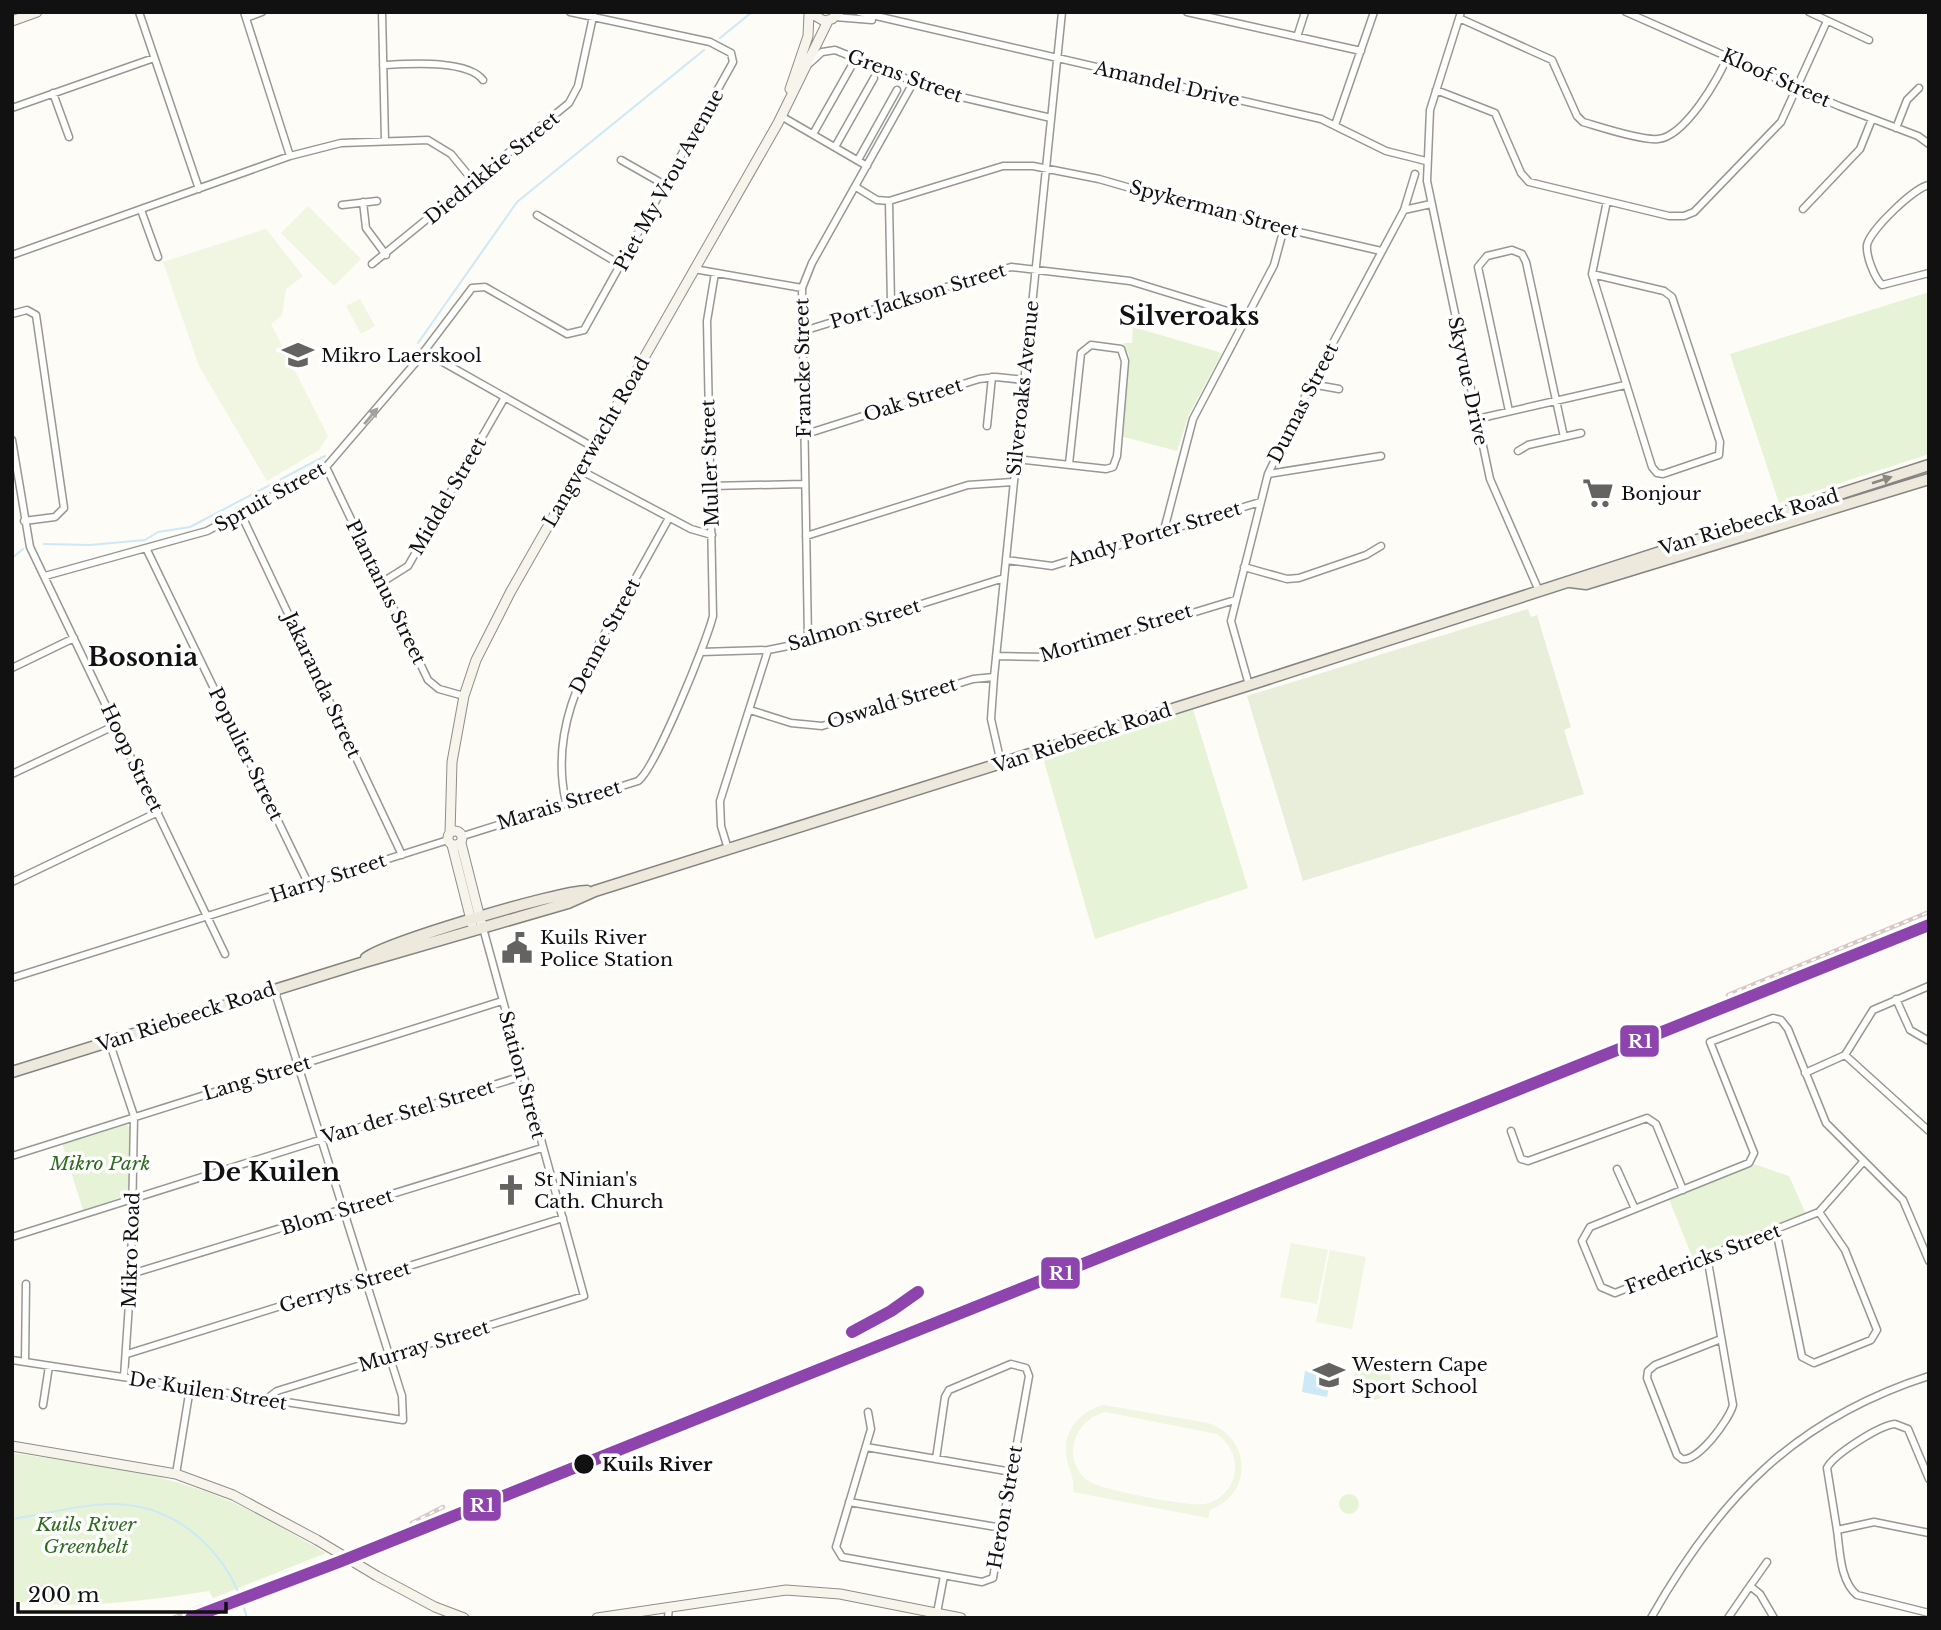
<svg xmlns="http://www.w3.org/2000/svg" width="1941" height="1630" font-family="'Libre Baskerville',serif">
<rect width="100%" height="100%" fill="#fdfcf7"/>
<path fill="#e7f3d7" d="M1929,292V454L1779,503L1730,354Z
M1133,327L1222,353L1189,414L1177,451L1120,436L1129,355L1123,347L1124,343H1132Z
M1191,703L1248,888L1095,939L1041,751Z
M125,1123L131,1128L128,1195L83,1210L62,1143Z
M1754,1164L1789,1176L1806,1214L1693,1259L1669,1199Z
M1353 1381a19 19 0 1 1 38 0a19 19 0 1 1-38 0Z
M12,1453C77,1463 145,1469 207,1492C249,1507 287,1531 326,1553L213,1598L209,1591C143,1601 79,1610 12,1601Z
M1339 1504a10 10 0 1 1 20 0a10 10 0 1 1-20 0Z"/>
<path fill="#e9eedb" d="M1528,609L1531,617L1537,615L1571,727L1564,730L1584,794L1303,881L1247,696Z"/>
<path fill="#f0f6e1" fill-rule="evenodd" d="M308,206L361,259L334,286L281,233Z
M266,229L303,276L286,289L282,315L271,324L328,436L319,450L267,481L199,366L163,262Z
M360,299L375,326L361,334L346,306Z
M1291,1243L1328,1250L1317,1304L1280,1297Z
M1330,1250L1366,1257L1352,1329L1316,1322Z
M1104,1405L1208,1423C1252,1438 1253,1494 1210,1510L1208,1518L1073,1492C1075,1478 1070,1473 1067,1460C1061,1433 1079,1411 1104,1405ZM1105,1412L1217,1434C1231,1444 1238,1459 1234,1476C1231,1490 1219,1501 1205,1504C1190,1507 1102,1490 1090,1482C1060,1462 1073,1420 1105,1412Z"/>
<path fill="#cde8f7" d="M1305,1371L1331,1376L1327,1397L1302,1392Z"/>
<g fill="none" stroke-linecap="round" stroke-linejoin="round">
<path stroke="#cde8f7" stroke-width="2" d="M720,38L752,12
M418,343L517,202L704,50
M44,544L90,545L145,540L158,532L190,527L325,456
M12,558L23,549
M12,1519C45,1514 81,1504 114,1504C180,1505 231,1555 247,1618"/>
<defs>
<path id="street" d="M139,12L199,189
M244,12L290,156
M382,12L385,141
M859,12L1321,119L1386,151L1426,161
M1187,12L1361,51
M1461,12L1430,110L1427,181L1490,479L1539,591
M1626,12L1839,106L1918,136L1929,144
M1809,12L1869,40
M835,17L872,20
M246,18L262,12
M1459,18L1552,60L1577,116L1583,122C1600,127 1642,141 1658,139C1684,137 1719,79 1727,57
M1297,37L1305,12
M810,63L822,52L835,50L940,92L1051,118
M383,65C407,64 467,59 483,80
M1436,90L1495,113L1521,173L1529,182L1669,216H1684L1694,212L1781,122L1827,21
M53,93L69,137
M12,108L154,58
M781,116L867,166
M1335,125L1374,12
M1896,128L1907,100L1919,88
M813,134L856,58
M835,147L874,78
M621,160L665,185
M858,160L897,90
M1929,185C1915,187 1870,230 1867,245C1866,256 1874,277 1882,285L1929,273
M856,187L877,200L889,201L1003,166H1033L1099,179L1217,213L1381,251
M889,201L891,304
M363,202L366,228L386,255
M342,205L377,201
M1803,209L1860,149L1872,119
M141,210L158,257
M1404,210L1431,204
M537,215L621,265
M12,255L290,156L341,143L428,140L451,154L474,182
M372,264L569,103L578,86L594,12
M694,269L802,288
M1592,274L1664,291L1672,297L1720,442L1719,455L1663,474L1657,473L1652,467L1592,274L1607,201
M12,314L27,310L36,315L64,508L55,517L24,521
M800,332L1011,267L1130,281L1247,317
M425,352L593,447
M1311,384L1339,389
M1509,411L1478,267L1487,256L1512,250L1522,254L1526,262L1564,437
M1477,419L1625,385
M987,426L992,377
M803,435L979,379L996,377L1024,380
M12,440L30,547L225,954
M1518,451L1528,445L1581,433
M1016,459L1106,469L1113,467L1117,456L1125,361L1121,349L1091,345L1081,353L1069,464
M326,467L428,680L439,689L464,696
M580,470L691,529L712,535
M1268,474L1381,456
M710,486L804,484
M241,514L402,855
M1164,530L1193,419L1274,265L1284,228
M806,536L968,485L1013,482
M146,548L309,885
M1006,560L1052,566L1260,502
M1244,567L1287,579L1299,578L1366,555L1381,546
M45,576L207,531L326,467L416,362L472,288L485,287L567,334L584,330L733,62L731,53L710,42L570,12
M381,583L408,566L505,397
M808,640L802,288L812,263L913,83
M701,652L768,650L788,646L1004,578
M996,656L1047,657L1235,600
M12,668L74,638
M1249,685L1231,621L1268,474L1311,384L1404,210L1415,174
M750,710L791,723L822,726L973,679L994,677
M1001,763L991,719L994,677L1062,12
M12,774L116,725
M566,803C550,732 580,676 614,617C632,584 651,551 669,518
M463,836L638,781C655,769 707,641 713,616L707,321L715,273
M728,849L721,826L720,801L768,650
M12,882L158,812
M12,978L448,840
M1896,999L1910,1030L1929,1041
M109,1041L134,1116L131,1274L124,1377
M1845,1055L1929,1131
M1805,1073L1845,1055L1873,1010L1929,986
M1511,1131L1521,1159L1528,1161L1647,1118L1656,1124L1683,1190
M12,1156L502,1001
M1863,1162L1819,1212L1615,1293L1601,1287L1582,1241L1590,1227L1749,1163L1754,1153L1710,1042L1773,1018L1781,1020L1788,1029L1826,1123L1903,1200L1929,1261
M1617,1169L1635,1209
M1776,1230L1802,1357L1814,1363L1871,1340L1877,1330L1845,1250L1819,1212
M12,1237L522,1076
M1707,1256L1733,1405C1729,1420 1698,1462 1682,1459L1677,1455L1647,1378L1648,1371L1655,1365L1721,1339
M131,1274L542,1148
M127,1354L563,1218
M12,1360L403,1420L402,1396L274,989
M25,1362L26,1284
M265,1400L277,1391L584,1296L483,928
M43,1405L49,1366
M868,1412L871,1429L836,1547L842,1557L982,1582L993,1578L1029,1376L1026,1368L1011,1364L949,1390L945,1397L936,1459
M866,1447L1012,1472
M176,1474L190,1388
M849,1502L1002,1528
M1837,1530L1827,1468C1833,1455 1880,1425 1895,1424L1908,1429L1929,1479
M1929,1533L1874,1522L1837,1530C1840,1551 1840,1581 1857,1595L1929,1613
M1767,1562L1750,1586L1760,1594L1774,1618
M668,1618L669,1607
M936,1618L944,1576
M1651,1618C1719,1498 1795,1419 1929,1376
M1728,1618L1750,1586"/>
<path id="secondary" d="M809,12L824,21L832,19L839,12
M12,21L37,12
M790,89L808,36L809,13
M448 838a7 7 0 1 1 14 0a7 7 0 1 1-14 0Z
M450,833L452,762L464,696L476,660L511,591L778,123L828,21
M461,843L481,922
M452,845L472,924
M12,1446L176,1474L233,1495L317,1540
M377,1576L435,1607L464,1618
M597,1618L786,1590L840,1594L961,1618"/>
<path id="primary" d="M1570,582L1586,584L1929,479
M366,958C388,942 558,891 587,891
M12,1072L361,963L568,903L595,891L1249,685L1929,465"/>
</defs>
<use href="#street" stroke="#979795" stroke-width="9"/>
<use href="#secondary" stroke="#8e8d8b" stroke-width="11"/>
<use href="#primary" stroke="#858482" stroke-width="13"/>
<use href="#street" stroke="#fffffe" stroke-width="6"/>
<use href="#secondary" stroke="#f6f4eb" stroke-width="9"/>
<use href="#primary" stroke="#ede9dc" stroke-width="10"/>
<defs>
<path id="rail" d="M1728,995L1929,912
M852,1332L891,1311L918,1292
M412,1523L443,1507
M173,1618L200,1607
M191,1618L339,1562L1929,925"/>
</defs>
<use href="#rail" stroke="#d9c6c7" stroke-width="4.5"/>
<use href="#rail" stroke="#fff" stroke-width="2" stroke-dasharray="5" stroke-linecap="butt"/>
<defs>
<path id="secondary-bridge" d="M317,1540L377,1576"/>
</defs>
<use href="#secondary-bridge" stroke="#8e8d8b" stroke-width="11" stroke-linecap="butt"/>
<use href="#secondary-bridge" stroke="#f6f4eb" stroke-width="9"/>
<defs>
<path id="rail-1" d="M852,1332L891,1311L918,1292
M191,1618L339,1562L1929,925"/>
</defs>
<use href="#rail-1" stroke="#fff" stroke-width="18"/>
<use href="#rail-1" stroke="#8e44ad" stroke-width="12"/>
</g>
<defs><path id="oneway-solid" d="M-6-.8H1V-3.2L6.5 0L1 3.2V.8H-6Z" transform="scale(1.75)"/></defs>
<use fill="#a0a09f" href="#oneway-solid" transform="translate(371 416) rotate(-50)"/>
<use fill="#8a8881" href="#oneway-solid" transform="translate(1882 480) rotate(-18)"/>
<defs>
<symbol id="school-bare" viewBox="-9 -9 18 18"><path d="M0-5L7-2L0 1L-7-2ZM-4 1L0 2.5L4 1V4Q0 6-4 4Z" fill="#646362" stroke="#fff" stroke-width="2.5" paint-order="stroke"/></symbol>
<symbol id="supermarket-bare" viewBox="-9 -9 18 18"><path d="M-6-5.5h2.5l.6 2H6L4.5 2H-2.5L-4.4-4H-6ZM-1.5 3.2a1.3 1.3 0 1 0 .1 0ZM3 3.2a1.3 1.3 0 1 0 .1 0Z" fill="#646362" stroke="#fff" stroke-width="2.5" paint-order="stroke"/></symbol>
<symbol id="civic-bare" viewBox="-9 -9 18 18"><path d="M-.6-6.5H3V-4.5H.6V-3L4-1V1h2V6H-6V1h2V-1L-.6-3ZM-1.2 2.5V6h2.4V2.5Z" fill="#646362" stroke="#fff" stroke-width="2.5" paint-order="stroke"/></symbol>
<symbol id="church-bare" viewBox="-9 -9 18 18"><path d="M-1.2-6h2.4v3.5h3.3v2.4h-3.3V6h-2.4V-.1h-3.3v-2.4h3.3Z" fill="#646362" stroke="#fff" stroke-width="2.5" paint-order="stroke"/></symbol>
</defs>
<g fill-rule="evenodd">
<use href="#school-bare" x="276" y="333" width="44" height="44"/>
<use href="#supermarket-bare" x="1576" y="471" width="44" height="44"/>
<use href="#civic-bare" x="495" y="926" width="44" height="44"/>
<use href="#church-bare" x="489" y="1168" width="44" height="44"/>
<use href="#school-bare" x="1307" y="1353" width="44" height="44"/>
</g>
<circle fill="#111" stroke="#fff" stroke-width="2.5" cx="584" cy="1464" r="11"/>
<g text-anchor="middle" dominant-baseline="central" stroke-width="7" stroke-linejoin="round" paint-order="stroke">
<g font-size="19" fill="#111" stroke="#fff">
<text transform="translate(905 76) rotate(20)">Grens Street</text>
<text transform="translate(1776 78) rotate(24)">Kloof Street</text>
<text transform="translate(1167 84) rotate(13)">Amandel Drive</text>
<text transform="translate(492 168) rotate(-39)">Diedrikkie Street</text>
<text transform="translate(669 180) rotate(-61)">Piet My Vrou Avenue</text>
<text transform="translate(1214 209) rotate(15)">Spykerman Street</text>
<text transform="translate(918 296) rotate(-17)">Port Jackson Street</text>
<text transform="translate(803 368) rotate(-91)">Francke Street</text>
<text transform="translate(1468 381) rotate(78)">Skyvue Drive</text>
<text transform="translate(1023 388) rotate(-84)">Silveroaks Avenue</text>
<text transform="translate(913 400) rotate(-18)">Oak Street</text>
<text transform="translate(1303 403) rotate(-63)">Dumas Street</text>
<text transform="translate(596 442) rotate(-60)">Langverwacht Road</text>
<text transform="translate(710 463) rotate(-92)">Muller Street</text>
<text transform="translate(448 496) rotate(-60)">Middel Street</text>
<text transform="translate(270 497) rotate(-29)">Spruit Street</text>
<text transform="translate(1749 522) rotate(-17)">Van Riebeeck Road</text>
<text transform="translate(1154 534) rotate(-17)">Andy Porter Street</text>
<text transform="translate(386 592) rotate(64)">Plantanus Street</text>
<text transform="translate(854 625) rotate(-17)">Salmon Street</text>
<text transform="translate(1116 633) rotate(-17)">Mortimer Street</text>
<text transform="translate(605 636) rotate(-62)">Denne Street</text>
<text transform="translate(322 685) rotate(65)">Jakaranda Street</text>
<text transform="translate(892 703) rotate(-17)">Oswald Street</text>
<text transform="translate(1082 738) rotate(-18)">Van Riebeeck Road</text>
<text transform="translate(246 754) rotate(64)">Populier Street</text>
<text transform="translate(132 758) rotate(64)">Hoop Street</text>
<text transform="translate(559 805) rotate(-17)">Marais Street</text>
<text transform="translate(328 878) rotate(-18)">Harry Street</text>
<text transform="translate(186 1017) rotate(-18)">Van Riebeeck Road</text>
<text transform="translate(522 1075) rotate(75)">Station Street</text>
<text transform="translate(257 1078) rotate(-17)">Lang Street</text>
<text transform="translate(408 1112) rotate(-17)">Van der Stel Street</text>
<text transform="translate(337 1212) rotate(-17)">Blom Street</text>
<text transform="translate(131 1250) rotate(-88)">Mikro Road</text>
<text transform="translate(1703 1259) rotate(-21)">Fredericks Street</text>
<text transform="translate(345 1287) rotate(-17)">Gerryts Street</text>
<text transform="translate(424 1346) rotate(-17)">Murray Street</text>
<text transform="translate(208 1391) rotate(9)">De Kuilen Street</text>
<text transform="translate(1005 1507) rotate(-80)">Heron Street</text>
</g>
<g font-size="19" fill="#111" stroke="#fff" text-anchor="start">
<text x="321" y="355">Mikro Laerskool</text>
<text x="1621" y="493">Bonjour</text>
<text x="540" y="937">Kuils River<tspan x="540" dy="22">Police Station</tspan></text>
<text x="534" y="1179">St Ninian's<tspan x="534" dy="22">Cath. Church</tspan></text>
<text x="1352" y="1364">Western Cape<tspan x="1352" dy="22">Sport School</tspan></text>
</g>
<g font-size="19" font-style="italic" fill="#2f6b1f" stroke="#fff">
<text x="100" y="1163">Mikro Park</text>
<text x="86" y="1524">Kuils River<tspan x="86" dy="22">Greenbelt</tspan></text>
</g>
<g font-size="19" font-weight="bold" fill="#111" stroke="#fff" text-anchor="start">
<text x="602" y="1464">Kuils River</text>
</g>
<g font-size="26" font-weight="bold" fill="#111" stroke="#fff">
<text x="1189" y="316">Silveroaks</text>
<text x="143" y="657">Bosonia</text>
<text x="271" y="1172">De Kuilen</text>
</g>
</g>
<g stroke="#fff" stroke-width="2.5">
<rect x="1619" y="1024" width="41" height="34" rx="7" fill="#8e44ad"/>
<rect x="1040" y="1256" width="41" height="34" rx="7" fill="#8e44ad"/>
<rect x="462" y="1488" width="40" height="34" rx="7" fill="#8e44ad"/>
</g>
<g font-size="19" text-anchor="middle" font-weight="bold" fill="#fff">
<text x="1640" y="1048">R1</text>
<text x="1061" y="1280">R1</text>
<text x="482" y="1512">R1</text>
</g>
<rect width="1941" height="1630" fill="none" stroke="#111111" stroke-width="28"/>
<path d="M18 1602v10h208v-10" fill="none" stroke="#111111" stroke-width="3.5"/>
<text x="28" y="1602" font-size="21" fill="#111111" stroke="#ffffff" stroke-width="5" paint-order="stroke">200 m</text>
</svg>
